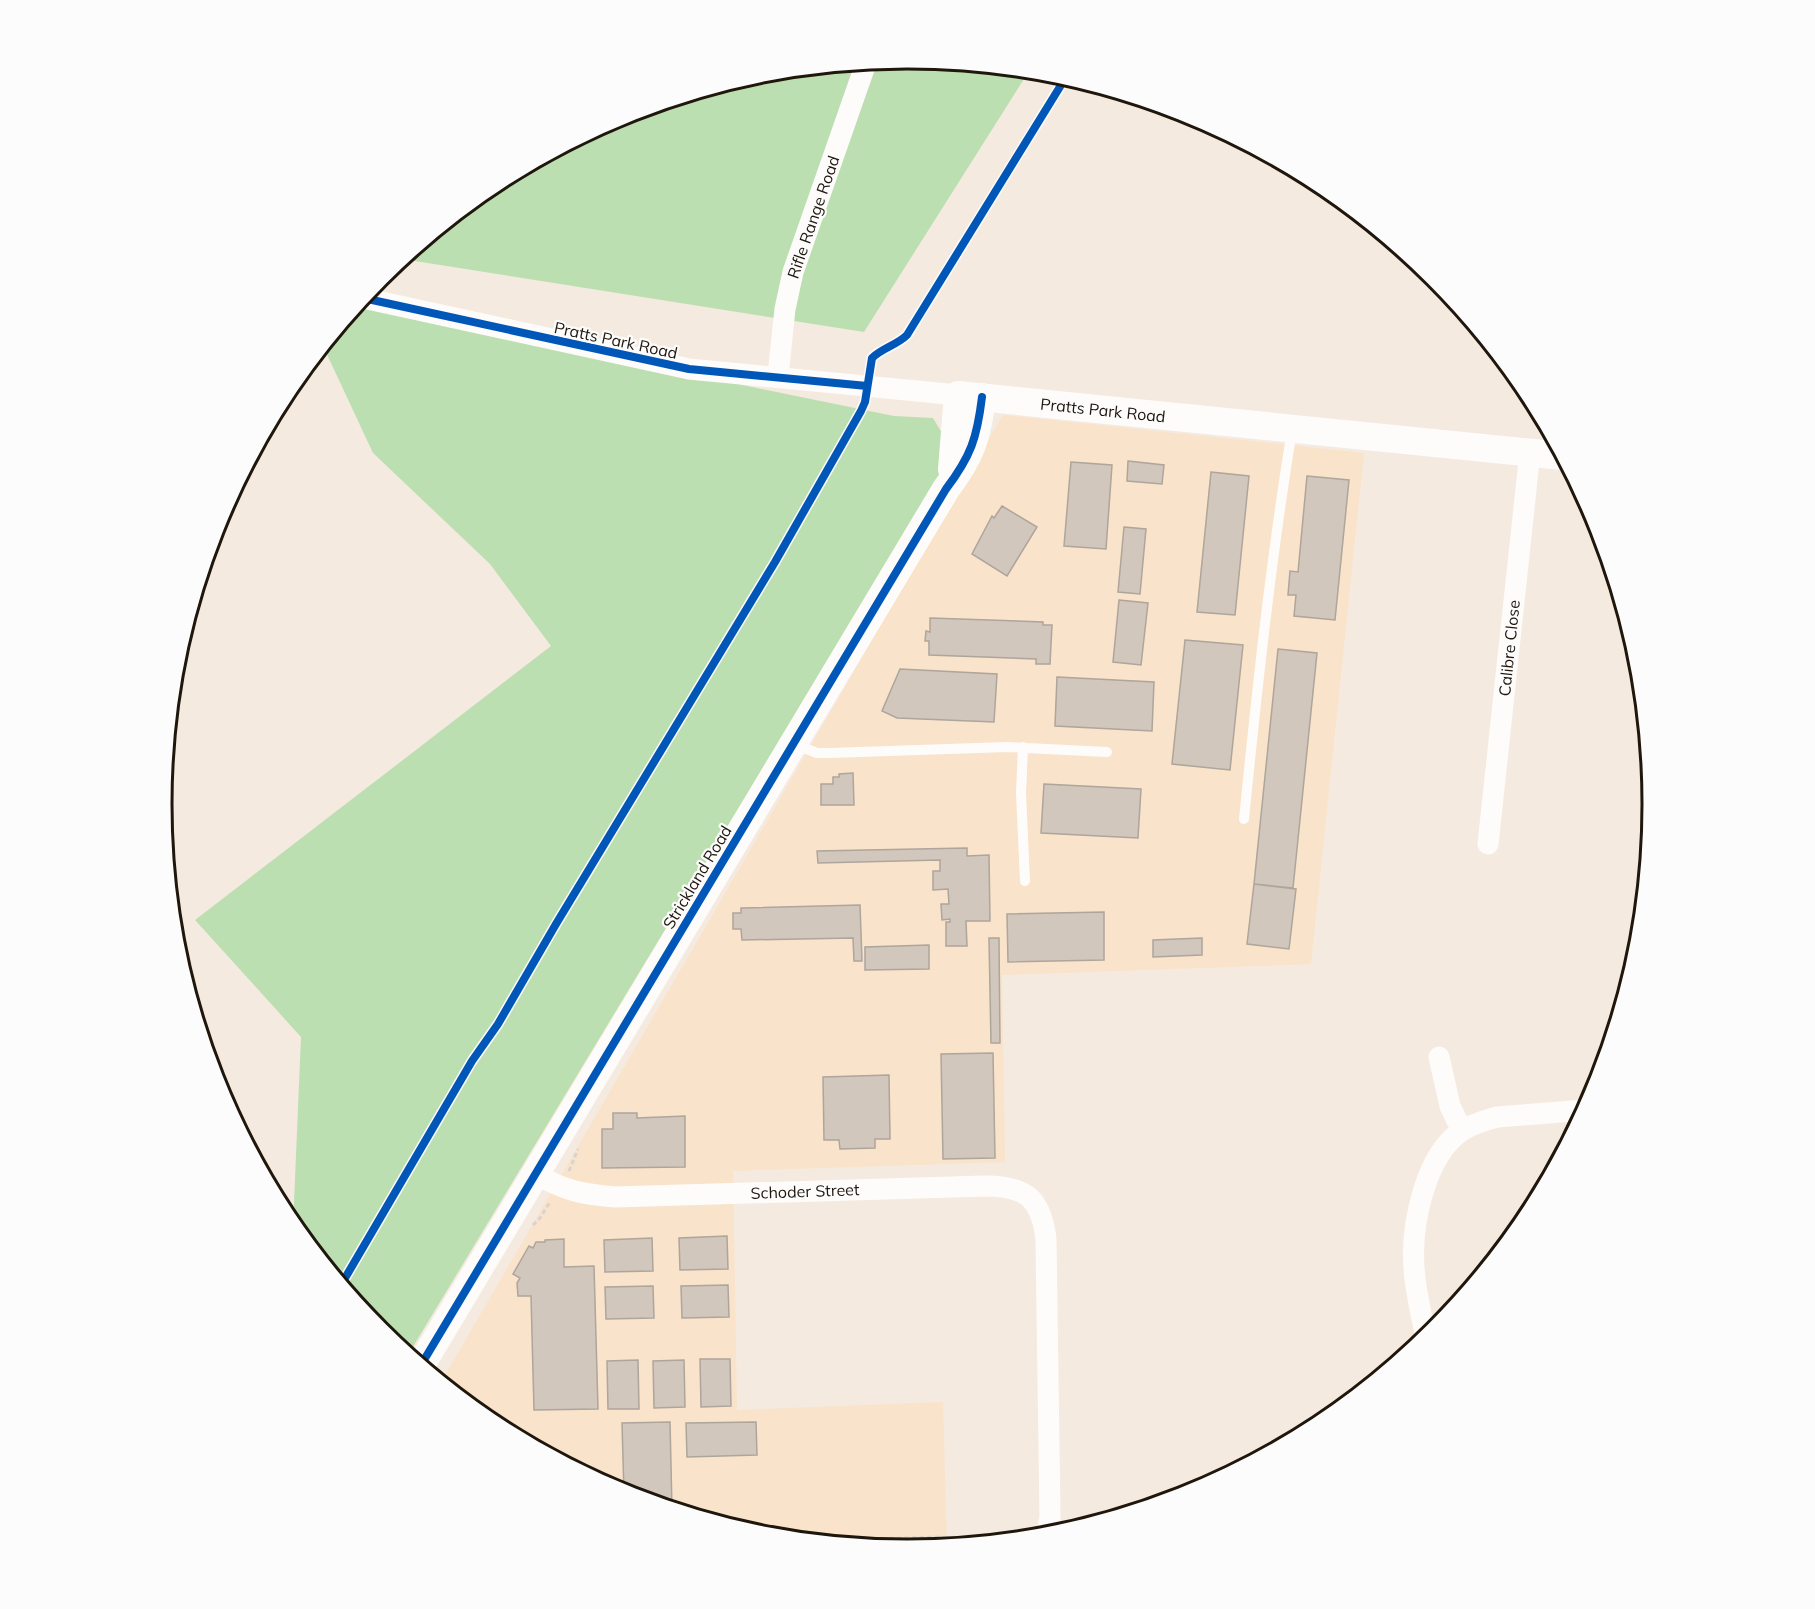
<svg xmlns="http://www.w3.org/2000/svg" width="1815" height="1609" font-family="Mulish,sans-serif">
<rect width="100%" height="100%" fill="#f5eadf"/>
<path fill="#f9e3cb" d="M1003,415L1364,453L1311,964L1002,975L1005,1162L733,1171L737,1410L943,1402L947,1547L907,1550L762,1536L622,1494L493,1425L441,1382Z"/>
<path fill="#bcdfb2" d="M907,59L1029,71L864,332L402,259L493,184L622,115L762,73Z
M356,306L894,416L933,418L945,438L941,473L408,1355L380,1332L293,1226L301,1037L195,920L551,646L490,564L373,453L323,346Z"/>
<path fill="#d1c7bd" stroke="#aea59b" stroke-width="1.5" d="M1128,461L1164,465L1162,484L1127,481Z
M1071,462L1112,465L1106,549L1064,546Z
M1211,472L1249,476L1235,615L1197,612Z
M1307,476L1349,480L1335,620L1294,616L1296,595H1288L1290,571L1298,572Z
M1002,506L1037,527L1007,576L972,554L992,516L994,518Z
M1124,527L1146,529L1140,594L1118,592Z
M1119,600L1148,603L1141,665L1113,662Z
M930,618L1043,622V625H1052L1050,664H1036V659L929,655V641H925L926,631L930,632Z
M1185,640L1243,645L1230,770L1172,764Z
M1278,649L1317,653L1293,888L1254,884Z
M900,669L997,674L994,722L897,718L882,711Z
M1057,677L1154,682L1152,731L1055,726Z
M853,773L854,805H821V784H833V777H839V774Z
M1044,784L1141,789L1138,838L1041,833Z
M967,848V856L989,855L990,921H966L967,946H946V922H950V919L942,920L941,904H949L948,889L933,890V871H940V860L818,863L817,851Z
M1254,884L1296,889L1289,949L1247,944Z
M860,905L862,961H854L853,938L742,940L741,929H733V913H741V908Z
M1104,912V960L1008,962L1007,914Z
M989,938H999L1000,1043H991Z
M1202,938V955L1153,957V940Z
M929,945V969L865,970V947Z
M993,1053L995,1158L943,1159L941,1054Z
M889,1075L890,1139H875V1148L840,1149L839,1140H824L823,1077Z
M613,1113H637V1118L685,1116V1167L602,1168V1129H613Z
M727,1236L728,1269L680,1270L679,1238Z
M652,1238L653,1271L605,1272L604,1240Z
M564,1239V1267L594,1266L598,1409L534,1410L531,1296H518L517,1283L520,1278L513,1274L529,1246L533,1248L536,1242H545V1240Z
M728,1285L729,1317L682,1318L681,1286Z
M653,1286L654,1318L606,1319L605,1287Z
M700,1359H730L731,1406L701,1407Z
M638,1360L639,1409H608L607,1361Z
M684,1360L685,1407L654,1408L653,1361Z
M670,1422L672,1509L624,1494L622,1423Z
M756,1422L757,1455L687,1457L686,1423Z"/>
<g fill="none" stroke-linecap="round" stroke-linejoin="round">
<path stroke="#d7d4d0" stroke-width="3" stroke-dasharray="4.5 3" stroke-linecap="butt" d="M569,1171L578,1149
M533,1225L540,1218L550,1202
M807,1541L939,1537"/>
<path stroke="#fefcfa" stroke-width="10" d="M794,744L817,753H830L1007,747L1107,752
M1023,747L1021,793L1025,881
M1244,819C1257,689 1271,559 1292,430"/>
<path stroke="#fefcfa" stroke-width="21" d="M363,298L689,369L958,395
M778,376L785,309L793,272L866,63
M1488,844L1530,452
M1439,1057L1450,1106L1462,1131
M536,1174C565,1191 582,1194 615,1197L985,1186C1026,1186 1041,1198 1046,1239L1050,1518L1046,1537
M1426,1339C1422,1315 1415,1291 1414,1267C1411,1225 1425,1154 1463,1130C1474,1123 1486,1120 1497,1117L1586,1110"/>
<path stroke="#fefcfa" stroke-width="28" d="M952,469L958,395L1563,456
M421,1365L946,489C971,456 977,438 982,397"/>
<defs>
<path id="cycleway" d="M363,298L689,369L867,386
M341,1285L472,1061L498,1024L556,924L775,562L861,411L865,402L872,358C882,348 897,345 907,335L1066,77
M421,1365L946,489C971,456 977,438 982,397"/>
</defs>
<use href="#cycleway" stroke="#fcfcfc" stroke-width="11"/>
<use href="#cycleway" stroke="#0057b8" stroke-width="8"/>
</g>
<g text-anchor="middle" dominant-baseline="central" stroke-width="4.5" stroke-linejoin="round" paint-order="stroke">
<g font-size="16" fill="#1f160c" stroke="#fcfcfc">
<text transform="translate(813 217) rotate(-71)">Rifle Range Road</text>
<text transform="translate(616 340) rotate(12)">Pratts Park Road</text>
<text transform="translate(1103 410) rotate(6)">Pratts Park Road</text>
<text transform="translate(1509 648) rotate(-84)">Calibre Close</text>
<text transform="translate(697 877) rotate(-59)">Strickland Road</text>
<text transform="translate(805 1191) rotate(-2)">Schoder Street</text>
</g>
</g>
<path d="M0 0H1815V1609H0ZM172 804a735 735 0 1 1 1470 0a735 735 0 1 1-1470 0Z" fill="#fcfcfc" fill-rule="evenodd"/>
<path fill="none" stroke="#1f160c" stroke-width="3" d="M172 804a735 735 0 1 1 1470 0a735 735 0 1 1-1470 0Z"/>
</svg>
